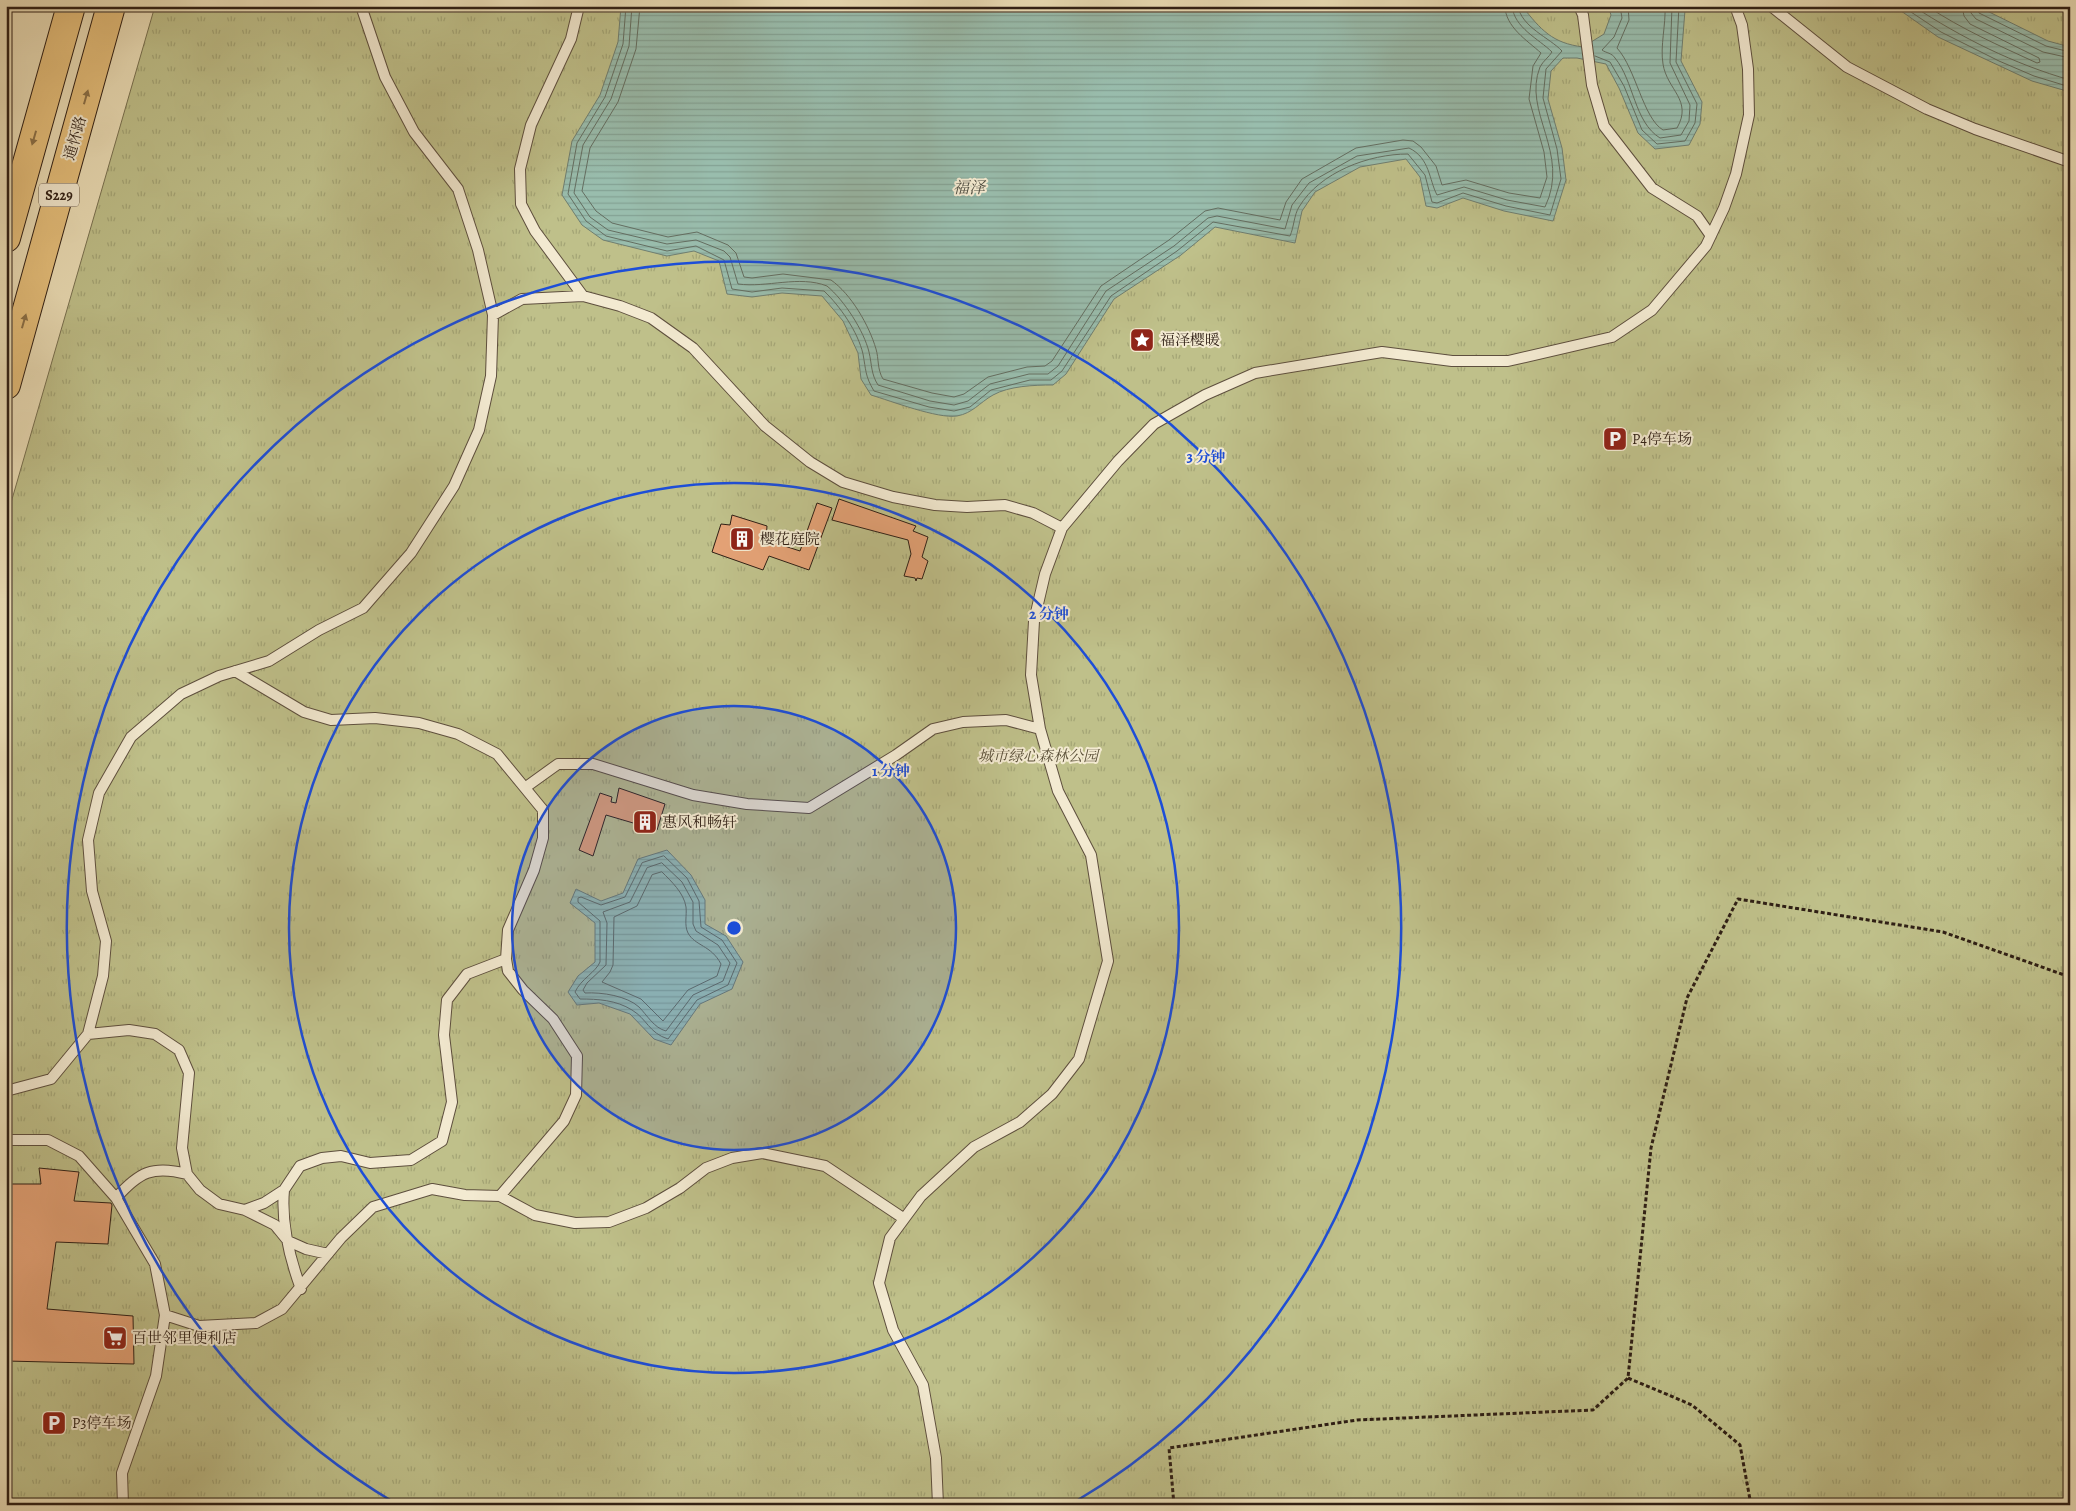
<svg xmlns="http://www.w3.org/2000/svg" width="2076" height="1511" font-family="Alegreya,'Noto Serif SC',serif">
<defs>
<pattern id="park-tufts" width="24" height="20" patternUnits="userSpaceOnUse" patternTransform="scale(1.25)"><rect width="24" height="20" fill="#bfc08a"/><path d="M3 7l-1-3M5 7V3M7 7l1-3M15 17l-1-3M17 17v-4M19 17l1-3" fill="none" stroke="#a4a576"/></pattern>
<pattern id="water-rules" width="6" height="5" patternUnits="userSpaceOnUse" patternTransform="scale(1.25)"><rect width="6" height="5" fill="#99bdad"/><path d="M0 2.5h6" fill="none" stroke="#84a294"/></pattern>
</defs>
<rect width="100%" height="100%" fill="#ecdfb8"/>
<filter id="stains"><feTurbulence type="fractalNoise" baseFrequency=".004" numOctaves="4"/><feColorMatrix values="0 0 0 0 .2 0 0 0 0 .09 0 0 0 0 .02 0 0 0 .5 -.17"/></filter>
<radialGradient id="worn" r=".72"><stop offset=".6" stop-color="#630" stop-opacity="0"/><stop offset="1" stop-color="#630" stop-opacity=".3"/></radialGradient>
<path fill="url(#park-tufts)" stroke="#777050" d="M155,6H2070V1505H6V520Z"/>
<path fill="url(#water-rules)" stroke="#6f7e70" d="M621,6H1522C1541,30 1552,43 1583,47L1604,34L1611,15L1608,6H1683L1685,10L1681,61L1702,102L1700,124L1689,145L1655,149L1638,133L1619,88L1606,64L1577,58H1563L1551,71L1548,99L1562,148L1566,180L1553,221L1504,211L1463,198L1437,208L1426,206L1420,177L1406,159L1360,167L1315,192L1302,211L1295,243L1215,227L1181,255L1114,299L1066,374L1053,385C1034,385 1009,386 993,395C979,403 973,413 957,416C938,419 891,401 871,395L861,379L858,353L843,321L822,296L782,293L752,297L727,294L719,261L694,251L667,256L603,240L582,225L562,195L572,141L600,95L618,42Z
M1894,6H1977L2048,41L2070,47V92L2032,81L1938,37Z
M667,850L691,875L705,900V924L726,936L743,962L732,989L700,1004L671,1045L654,1039L630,1014L599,1003L577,1005L568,992L578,976L595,962V923L570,903L576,889L601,901L623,893L638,859Z"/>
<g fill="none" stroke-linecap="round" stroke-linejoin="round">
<path stroke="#646e61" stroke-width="1" d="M626,6L623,44L605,97L577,143L568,194L586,221L606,236L667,251L696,246L724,260L732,289L752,292L782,288L824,291C840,306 858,332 863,354C866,370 865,376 874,391L929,407L954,411L970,407L991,390L1030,380H1051L1062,371L1111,296L1177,251L1213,222L1290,236C1294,227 1294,215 1299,207C1320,172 1369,154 1408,154L1425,175L1432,202L1437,203L1463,193L1506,206L1550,215L1561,179L1557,149L1543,98L1546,69L1562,51C1550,38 1521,27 1518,6
M632,6L629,46L611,99L583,145L574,193L590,217L608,230L667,244L696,240L724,251L730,257L738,284C767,288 799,275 827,286C844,300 864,331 869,352C872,365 871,374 878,385L930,401L954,405L968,401L990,384L1029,374H1048L1058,366L1106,291L1174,246L1208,218L1217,216L1285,229L1292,205L1309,183L1357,156L1409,148C1430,158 1429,180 1437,195L1464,187L1507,200L1545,207C1571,153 1522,112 1540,67C1543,61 1549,57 1552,52C1539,39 1514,28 1512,6
M640,6L636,49L618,102L590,148L582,191L596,211L612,223L668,237L697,232L728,245L736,253L744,277L752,278L783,274L831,280C851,294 869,325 876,349C879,359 877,369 883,379L932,393L954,397L964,394L988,377L1027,367L1045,366L1052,361L1101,286L1169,240L1205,211L1218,208L1280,220L1286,202L1302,179L1356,148L1403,140L1413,141L1421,147L1436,166L1442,185L1466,180L1509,193L1540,198L1547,177L1544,152L1529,99L1533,66L1541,53C1528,41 1505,27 1505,6
M1620,6L1622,18L1614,37L1602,50C1606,53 1612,53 1615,58C1634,81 1634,122 1660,138L1681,135L1689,121L1690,105L1670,63L1672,6
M1628,6L1629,20L1617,48C1636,69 1643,118 1663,130L1677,128C1693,100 1667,90 1663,64C1660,46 1666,25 1665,6
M1902,6L1941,32L1999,61L2034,76L2070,87
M1913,6C1962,38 2014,64 2070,80
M1927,6C1961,29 2000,46 2037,63L2040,62L2039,58L1970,24L1964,16L1962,6
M1970,6L1971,13L1976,19L2043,52L2070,58
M1976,6L1979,13L2046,46L2070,52
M1595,56L1610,62L1624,86L1642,130L1657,144L1685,141L1695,123L1697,104L1676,62L1679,6
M664,856L687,878L699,901L701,927L722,940L737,963L728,985L697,1000L668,1039C649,1033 647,1019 632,1010C616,1000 598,999 580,999L575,992C581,979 596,972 600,962V921L578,902V898L581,897L601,905L625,897L642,863Z
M662,863L682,882L693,902V924L696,931L718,945L730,963L723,981L693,995L666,1031C654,1028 647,1015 639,1007C627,996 602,992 585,993L583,990L587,983L606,965L607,923L603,912L630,902L647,868Z
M662,872C671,881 684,893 686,907C687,915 684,925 688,933C695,946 711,945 721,964L717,976L688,990L663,1021L641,999L602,982L610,972L613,965L614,917L637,906L652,875Z"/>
</g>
<path fill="#e4a276" stroke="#2f1f15" d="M839,499L916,526L913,531L928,537L922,557L928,561L922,579L917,578L916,581L915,578L904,576L911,554L908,540L832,520Z
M817,503L832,508L809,570L769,556L763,570L712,552L721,524L730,525L732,515L767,526L766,540L800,551Z
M619,788L665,804L657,830L606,815L593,856L579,850L600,793L612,797L611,802L616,803Z
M39,1168L79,1172L74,1201L111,1203L112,1205L108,1244L56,1242L47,1309L133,1316L134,1364L6,1361V1184H41Z"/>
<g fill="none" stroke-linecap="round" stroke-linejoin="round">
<defs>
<path id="lane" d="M579,6L571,39L531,125L520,169L521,204L535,231L583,296
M1579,6L1583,15L1592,85L1604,126L1652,188L1697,216L1711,236
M1771,6L1847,67L1927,109L1975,129L2070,162
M493,315L522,299L583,296L620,306L651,318L693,348L765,426L810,462L843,482L893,497L935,505L967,507L1005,505L1033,513L1062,528
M235,671L304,712L331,720L375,718L419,723L458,734L497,754L543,810V838L534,870L508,930L506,959L508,971L523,990L553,1019L577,1056L576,1095L564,1121L500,1196
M526,787L558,764H593L693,795L747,804L809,808L896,755L933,729L963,722L1006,720L1040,729
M88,1034L129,1030L155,1034L179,1050L189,1073L182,1148L187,1174L200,1190L219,1204L245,1210L264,1203L284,1190L300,1166L322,1158L341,1156L370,1163L411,1160L442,1141L452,1102L444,1035L447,1000L467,974L506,959
M6,1091L51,1079L88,1034L103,976L106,941L92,891L88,840L99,793L131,737L181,694L219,676L269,661L319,630L363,608L411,553L454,486L479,430L491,376L493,315L478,250L458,189L414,132L385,77L361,6
M6,1140H48L79,1156L116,1198L155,1264L165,1315L156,1376L122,1473L123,1505
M284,1190C281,1223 290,1259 301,1289
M116,1198C139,1172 153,1165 187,1174
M245,1210L275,1225L288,1241L306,1249L328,1254
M165,1315L199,1326L256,1323L282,1309L341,1238L373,1207L432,1189L465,1195L500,1196L535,1215L575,1223L609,1222L646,1208L680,1188L706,1168L732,1158L762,1153L825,1166L903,1218
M938,1505L936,1458L923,1385L893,1330L879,1283L890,1238L921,1196L974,1147L1020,1122L1052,1094L1079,1059L1108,961L1091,855L1058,791L1040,729L1031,675L1034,621L1045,574L1062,528L1118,461L1154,424L1205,395L1255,373L1382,352L1452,361H1508L1612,337L1652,310L1706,246L1724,208L1736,174L1749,115L1748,69L1742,25L1735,6"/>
<path id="primary" d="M6,238L71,6
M6,385L111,6"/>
</defs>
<use href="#lane" stroke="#5e4f3e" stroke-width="12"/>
<use href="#primary" stroke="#2f1f15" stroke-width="30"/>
<path stroke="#2f1f15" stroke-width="3" stroke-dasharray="4 2.5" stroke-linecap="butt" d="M1628,1378L1692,1405L1740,1445L1751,1505
M1174,1505L1169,1448L1357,1420L1593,1410L1628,1378L1651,1148L1687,998L1738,899L1943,932L2070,977"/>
<use href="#lane" stroke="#f3ead1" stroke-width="10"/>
<use href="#primary" stroke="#e6c07c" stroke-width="28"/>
</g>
<defs><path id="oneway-solid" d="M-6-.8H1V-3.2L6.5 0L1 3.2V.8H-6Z" transform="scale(1.25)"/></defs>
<g fill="#8a7048">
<use href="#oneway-solid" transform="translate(86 97) rotate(-74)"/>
<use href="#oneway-solid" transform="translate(34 138) rotate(106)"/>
<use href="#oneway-solid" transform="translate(24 321) rotate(-74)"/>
</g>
<circle cx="734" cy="928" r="222" fill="#1d4ed8" fill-opacity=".12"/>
<g fill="none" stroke="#1d4ed8" stroke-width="2.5">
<circle cx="734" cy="928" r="222"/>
<circle cx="734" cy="928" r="445"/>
<path d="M395 1503A667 667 0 1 1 1073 1503"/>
</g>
<defs>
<symbol id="sight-square" viewBox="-11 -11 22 22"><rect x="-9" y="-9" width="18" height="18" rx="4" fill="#8f2418" stroke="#f3ead1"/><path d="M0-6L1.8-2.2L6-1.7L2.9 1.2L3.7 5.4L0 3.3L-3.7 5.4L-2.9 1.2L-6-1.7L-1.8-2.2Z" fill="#fff"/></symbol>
<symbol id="parking-square" viewBox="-11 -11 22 22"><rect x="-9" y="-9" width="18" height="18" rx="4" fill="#8f2418" stroke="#f3ead1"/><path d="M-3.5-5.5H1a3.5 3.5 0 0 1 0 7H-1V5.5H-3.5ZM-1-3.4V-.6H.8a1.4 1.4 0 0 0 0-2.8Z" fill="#fff"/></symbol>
<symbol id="building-square" viewBox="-11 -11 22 22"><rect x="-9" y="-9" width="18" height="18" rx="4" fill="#8f2418" stroke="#f3ead1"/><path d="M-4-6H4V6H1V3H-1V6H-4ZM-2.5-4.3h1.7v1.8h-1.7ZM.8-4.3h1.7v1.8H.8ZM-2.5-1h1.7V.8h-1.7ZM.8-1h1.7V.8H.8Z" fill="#fff"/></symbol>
<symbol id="supermarket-square" viewBox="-11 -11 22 22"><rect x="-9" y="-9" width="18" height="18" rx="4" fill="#8f2418" stroke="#f3ead1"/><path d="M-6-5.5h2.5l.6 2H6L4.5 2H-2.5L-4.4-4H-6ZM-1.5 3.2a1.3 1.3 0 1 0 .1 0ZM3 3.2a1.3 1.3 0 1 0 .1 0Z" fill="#fff"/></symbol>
</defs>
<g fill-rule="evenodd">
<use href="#sight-square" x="1128" y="326" width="28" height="28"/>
<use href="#parking-square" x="1601" y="425" width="28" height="28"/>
<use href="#building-square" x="728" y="525" width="28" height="28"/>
<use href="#building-square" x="631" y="808" width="28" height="28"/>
<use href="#supermarket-square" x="101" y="1324" width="28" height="28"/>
<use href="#parking-square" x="40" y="1409" width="28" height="28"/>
</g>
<g text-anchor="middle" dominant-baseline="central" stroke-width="4" stroke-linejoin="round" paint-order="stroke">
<rect fill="#f3ead1" stroke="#6a5c4d" stroke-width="1" x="39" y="183.5" width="40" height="23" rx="4"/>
<g font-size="14" font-weight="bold" fill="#2f1f15">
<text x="59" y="195">S229</text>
</g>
<g font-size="15" fill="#2f1f15" stroke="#f3ead1">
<text transform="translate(75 138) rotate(-74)">通怀路</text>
</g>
<g font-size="15" fill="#2f1f15" stroke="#f3ead1" text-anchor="start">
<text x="1160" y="340">福泽樱暖</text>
<text x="1632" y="439">P4停车场</text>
<text x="760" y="539">樱花庭院</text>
<text x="662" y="822">惠风和畅轩</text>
<text x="132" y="1338">百世邻里便利店</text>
<text x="72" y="1423">P3停车场</text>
</g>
<g font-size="15" font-style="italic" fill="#5a4f38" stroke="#f3ead1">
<text x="1038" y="756">城市绿心森林公园</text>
</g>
<g font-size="16" font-style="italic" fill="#4f4e43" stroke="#f3ead1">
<text x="969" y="188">福泽</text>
</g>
</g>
<circle cx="734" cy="928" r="8" fill="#1d4ed8" stroke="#f3ead1" stroke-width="2.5"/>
<g font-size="15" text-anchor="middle" font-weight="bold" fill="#1d4ed8" stroke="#f3ead1" stroke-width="4" stroke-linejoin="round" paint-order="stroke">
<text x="1206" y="462">3 分钟</text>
<text x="1049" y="619">2 分钟</text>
<text x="891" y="776">1 分钟</text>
</g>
<rect width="2076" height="1511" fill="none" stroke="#ecdfb8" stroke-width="25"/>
<rect x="8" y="8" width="2061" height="1496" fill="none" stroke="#2f1f15" stroke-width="2.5"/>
<rect x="12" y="12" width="2051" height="1486" fill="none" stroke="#2f1f15"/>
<rect width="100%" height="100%" filter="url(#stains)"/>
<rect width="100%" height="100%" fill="url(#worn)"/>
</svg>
